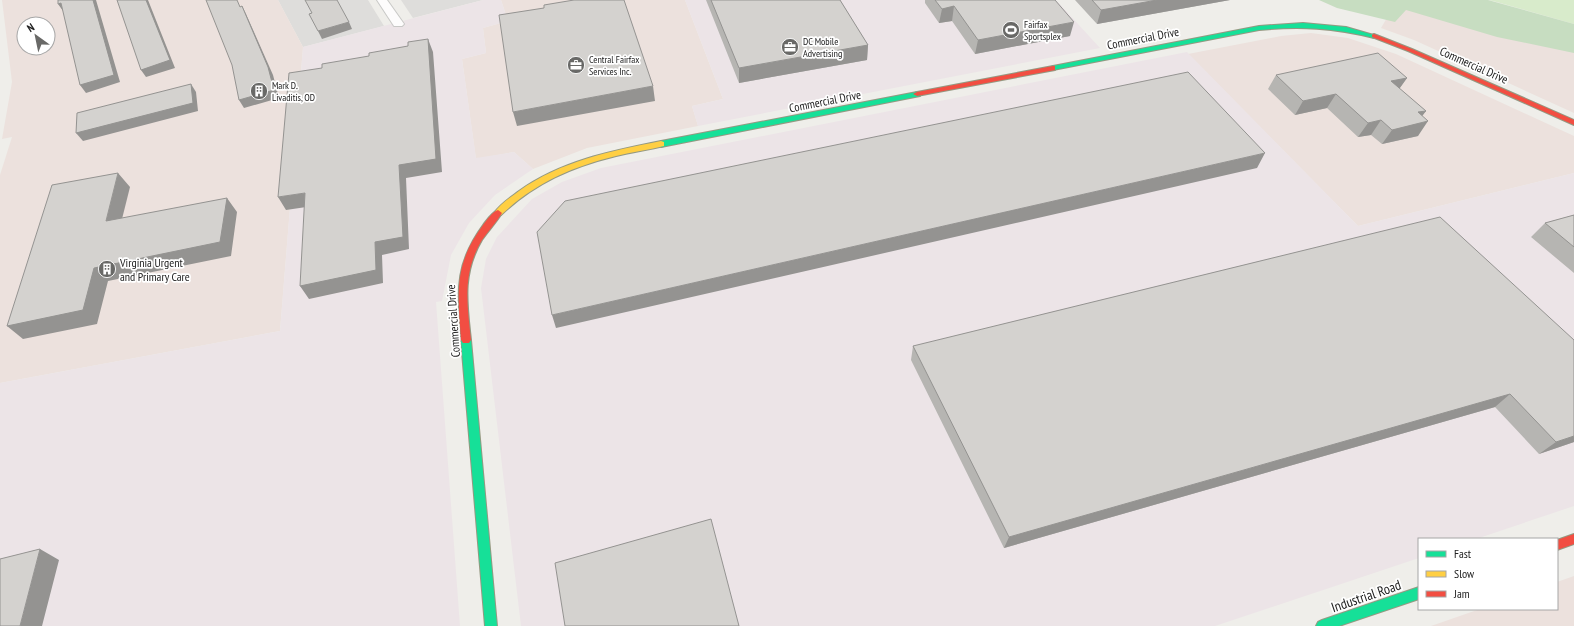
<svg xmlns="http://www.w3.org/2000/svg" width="1574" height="626" font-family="'PT Sans Narrow',sans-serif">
<rect width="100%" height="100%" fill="#efeeea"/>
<path fill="#dedddb" d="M278,0H368L384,26L303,47Z
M401,0H483L413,18Z"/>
<path fill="#ece1dd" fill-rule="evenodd" d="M2,0H278L303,47L280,331L0,383V175L12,137L2,139L12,82ZM24,24H48V48H24Z
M501,0H685L723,99L692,106L698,126L587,148L533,169L514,152L476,159L462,59L486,53L483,28L508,21Z
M1397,1L1574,45V113L1414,40L1381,28Z
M1311,33L1348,38L1396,54L1574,136V173L1358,226L1188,54L1281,36Z
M1574,576V626H1431L1480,609H1557V582Z"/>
<path fill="#ece4e7" d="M483,0H501L508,21L483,28L486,53L462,59L476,158L514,152L533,169L495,195L469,223L451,255L442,301L436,302L460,626H0V383L280,331L303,47Z
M685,0H1056L1100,48L698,126L692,106L723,99Z
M1187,52L1358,226L1574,173V506L1476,539H1419V558L1215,626H521L481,288L486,259L497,237L532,199L562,182L601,168Z"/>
<path fill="#d8ebcb" d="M1488,0H1574V24L1493,1Z"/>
<path fill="#c7ddc1" d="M1319,0H1488L1574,24V53L1497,37L1406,10L1395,22L1337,8Z"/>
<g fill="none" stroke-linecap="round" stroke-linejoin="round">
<defs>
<path id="street" d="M377,0H387L404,24L402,26H394Z"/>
<path id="fast" d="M1303,23L1346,27L1377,36L1374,38C1334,28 1300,26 1259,30L1053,70L1050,68L1053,66L1259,26Z
M917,92L921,94L920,96L661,147L657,144L661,141Z
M466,336L469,337L471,340L497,626H485L461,340L463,337Z
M1419,587V599L1339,626H1316L1318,622L1322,620Z"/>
<path id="slow" d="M661,141L664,142V146C648,150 632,152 616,156C571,167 535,183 501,215L498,216L494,213C500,204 511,197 519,191C561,161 611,151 661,141Z"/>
<path id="jam" d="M1374,34L1412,49L1574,120V125L1408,51L1372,37V35Z
M1053,66H1055V70L917,96L913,94L917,92Z
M498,210L502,213C496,223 488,231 482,240C462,274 467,303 471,340L469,343H463L461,340C458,293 453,266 483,225C487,220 492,212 498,210Z
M1574,534V544L1557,550V540Z"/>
</defs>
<use href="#street" stroke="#c8c8c6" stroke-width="2"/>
<use href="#fast" stroke="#949982" stroke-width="2"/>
<use href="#slow" stroke="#949982" stroke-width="2"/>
<use href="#jam" stroke="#949982" stroke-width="2"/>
<use href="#street" fill="#fdfcfc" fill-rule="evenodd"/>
<use href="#fast" fill="#16e098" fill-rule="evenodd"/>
<use href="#slow" fill="#ffcf43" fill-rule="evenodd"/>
<use href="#jam" fill="#f24e42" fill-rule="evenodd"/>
</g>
<path fill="#b6b5b2" d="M706,0H840L868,45L867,60L739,83Z
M925,0H1055L1070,36L975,54L952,21L939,23L925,3Z
M1075,0H1230L1097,24Z
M1276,75L1407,78L1399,89L1426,111L1422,116L1418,136L1382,144L1371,135L1358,137L1327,108L1295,115L1268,89Z
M1574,215V273L1531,237L1545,223Z
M1574,340V442L1539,454L1495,407L1004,548L911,360L913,346Z"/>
<path fill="#949391" d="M93,0H96L120,82L86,93L80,85Z
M146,0H148L175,68L146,77L141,70Z
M1157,0H1230L1097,24L1101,10Z
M61,3L63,11L58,4Z
M242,6L246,14L273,75L279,98L244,108L239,100Z
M954,6L952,21L939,23L942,9Z
M349,22L352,29L322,39L318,31Z
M1074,22L1070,36L975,54L978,40Z
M428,39L433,52L442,172L406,178L409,249L382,255L383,283L309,299L300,286L375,242L399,165Z
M868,45L867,60L739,83V68Z
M1407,78L1397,92L1391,81Z
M191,84L196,92L198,111L83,141L76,133Z
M653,86L655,101L517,126L513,112Z
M1336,94L1327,108L1295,115L1303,101Z
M1426,111L1416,124L1428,121L1418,136L1382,144L1392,130L1418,112Z
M1381,120L1371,135L1358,137L1368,123Z
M1265,153L1257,168L556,328L552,315Z
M118,173L130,187L118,235L106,221Z
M305,193L313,206L286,210L278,197Z
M227,198L237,212L231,256L108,281L97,324L23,339L7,326L94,268Z
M1510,394L1495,407L1004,548L1009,537Z
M1574,436V442L1539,454L1556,442Z
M40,549L59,560L42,626H20Z"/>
<path fill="#d4d2cf" stroke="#949391" d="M58,0H93L114,75L80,85L61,3L58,4Z
M117,0H146L170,60L141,70Z
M206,0H237L240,7L242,6L268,67L274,90L239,100L232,65Z
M305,0H337L349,22L318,31L309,14L312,13Z
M574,0H624L653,86L513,112L499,15L544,8V5Z
M711,0H840L868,45L739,68Z
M935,0H1055L1074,22L978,40L954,6L942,9Z
M1092,0H1157L1101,10Z
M428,39L436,159L399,165L403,237L375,242L376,270L300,286L305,193L278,197L289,73L322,68V64L369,56V53L408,46V42Z
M1378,53L1407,78L1391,81L1426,111L1418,112L1428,121L1392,130L1381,120L1368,123L1336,94L1303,101L1276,75Z
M1188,72L1265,153L552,315L537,232L565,201Z
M191,84L193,103L76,133L77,113Z
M118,173L106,221L227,198L220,242L94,268L83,310L7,326L52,185Z
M1574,215V247L1545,223Z
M1440,217L1574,340V436L1556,442L1510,394L1009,537L913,346Z
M711,519L739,626H565L555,563Z
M40,549L20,626H0V559Z"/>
<defs>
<symbol id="stadium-disc" viewBox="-11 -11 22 22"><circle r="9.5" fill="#696967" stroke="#fff"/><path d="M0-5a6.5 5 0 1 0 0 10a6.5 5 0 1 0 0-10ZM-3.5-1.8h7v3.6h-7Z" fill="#fff"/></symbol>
<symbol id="office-disc" viewBox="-11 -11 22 22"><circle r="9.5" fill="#696967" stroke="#fff"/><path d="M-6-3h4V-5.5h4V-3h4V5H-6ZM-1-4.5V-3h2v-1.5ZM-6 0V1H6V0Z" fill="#fff"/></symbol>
<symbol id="building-disc" viewBox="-11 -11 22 22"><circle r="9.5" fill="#696967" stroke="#fff"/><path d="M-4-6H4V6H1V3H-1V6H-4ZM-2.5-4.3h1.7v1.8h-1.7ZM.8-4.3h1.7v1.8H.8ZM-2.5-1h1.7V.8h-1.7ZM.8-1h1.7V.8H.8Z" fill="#fff"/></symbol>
</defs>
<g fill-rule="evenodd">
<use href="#stadium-disc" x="1001" y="20" width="20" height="20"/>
<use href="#office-disc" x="780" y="37" width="20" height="20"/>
<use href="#office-disc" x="566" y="55" width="20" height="20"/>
<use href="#building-disc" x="249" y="81" width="20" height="20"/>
<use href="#building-disc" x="97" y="259" width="20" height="20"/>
</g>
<g text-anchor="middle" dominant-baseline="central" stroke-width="3.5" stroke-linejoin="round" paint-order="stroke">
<g font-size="10" fill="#212121" stroke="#fff" text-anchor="start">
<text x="1024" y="24">Fairfax<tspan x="1024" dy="12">Sportsplex</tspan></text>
<text x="803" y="41">DC Mobile<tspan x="803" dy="12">Advertising</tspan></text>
<text x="589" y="59">Central Fairfax<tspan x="589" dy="12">Services Inc.</tspan></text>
<text x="272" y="85">Mark D.<tspan x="272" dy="12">Livaditis, OD</tspan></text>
</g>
<g font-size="12" fill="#212121" stroke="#fff">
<text transform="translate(1143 38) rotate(-11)">Commercial Drive</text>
<text transform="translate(1474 65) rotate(24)">Commercial Drive</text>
<text transform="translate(825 101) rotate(-11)">Commercial Drive</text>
<text transform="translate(453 321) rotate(-94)">Commercial Drive</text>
</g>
<g font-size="12" fill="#212121" stroke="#fff" text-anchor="start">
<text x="120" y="262">Virginia Urgent<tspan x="120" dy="14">and Primary Care</tspan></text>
</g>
<g font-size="14" fill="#212121" stroke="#fff">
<text transform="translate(1366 596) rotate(-19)">Industrial Road</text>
</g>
</g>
<rect x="1418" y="538" width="140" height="72" fill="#ffffff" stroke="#a6a6a6"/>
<rect x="1426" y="551" width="20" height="6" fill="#16e098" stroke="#a6a6a6"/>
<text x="1454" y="558" font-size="12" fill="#212121">Fast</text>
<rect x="1426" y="571" width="20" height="6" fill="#ffcf43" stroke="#a6a6a6"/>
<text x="1454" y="578" font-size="12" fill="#212121">Slow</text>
<rect x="1426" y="591" width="20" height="6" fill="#f24e42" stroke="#a6a6a6"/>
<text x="1454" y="598" font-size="12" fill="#212121">Jam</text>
<g transform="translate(36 36) rotate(327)"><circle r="19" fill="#ffffff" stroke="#a6a6a6"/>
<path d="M0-3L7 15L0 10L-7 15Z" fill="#696967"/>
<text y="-6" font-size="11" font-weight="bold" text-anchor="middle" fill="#212121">N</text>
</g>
</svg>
